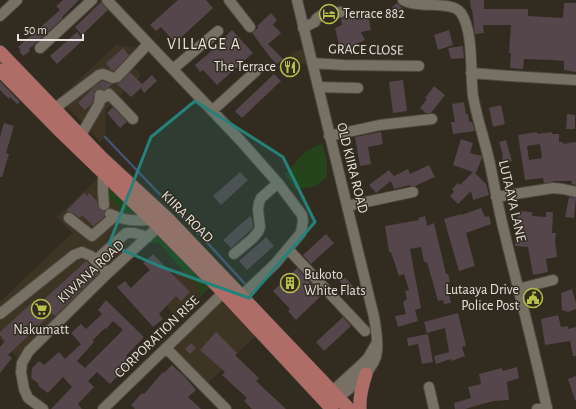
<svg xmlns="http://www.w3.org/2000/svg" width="576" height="409" font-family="'Alegreya Sans',sans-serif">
<rect width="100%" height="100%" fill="#312b20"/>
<path fill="#3e3424" d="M116,45L138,48L142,45L148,51L133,66L141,76L137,79L106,109L105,137L100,142L59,98Z
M303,49L307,64H301L286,79L277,68L293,52Z
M96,162L154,216L148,233L50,323L19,360L0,339V302L72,233L57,217L97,179Z
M181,269L199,287L200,297L179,319L154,293Z
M227,296L261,330L208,383L174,349Z"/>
<path fill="#25441b" d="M322,143L327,161V177L314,187L295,189L285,174L305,152Z
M108,179L140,214L126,212L121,211L110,198L107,194Z
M161,231L210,287L200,297L199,287L181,269L159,243H149Z"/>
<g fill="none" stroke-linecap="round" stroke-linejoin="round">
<path stroke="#455272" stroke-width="2.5" d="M105,137L172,207L190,224L246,285"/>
</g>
<path fill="#54464a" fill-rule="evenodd" d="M63,0H79L62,17L63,18L29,49L30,51L23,56L19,51L21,50L18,47L60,10L56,6Z
M178,0H206L213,8L175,43L161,27L156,31L150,25Z
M470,0H484V9H528V16L563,18L564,3H576V72L564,70V61L552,60L524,59L523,69L510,68L511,53H509L511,25H483L484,33L475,34L472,9H471Z
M101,2L108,10L82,35L75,27Z
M397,3L403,9L398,13L392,7Z
M271,13L277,20L273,25L281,33L268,44L283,59L277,64L270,57L252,33L258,28L257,26Z
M368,14L371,30L361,32L365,40L352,46L353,50L341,53L335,28L342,25L341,19Z
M232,30L253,53L217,85L203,70L200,72L195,65L216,47L215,46Z
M449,30L453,45L438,50L434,35Z
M77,32L83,40L57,64L50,56Z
M463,46L464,58L451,59L448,48Z
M123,48L129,55L114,71L111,70L106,63Z
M130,72L142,84L152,75L157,81L144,93L141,88L131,97L117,84L122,81Z
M274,74L281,81L242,118L235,111Z
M403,80L407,111L393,113L389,82Z
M102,81L112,84L108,88L104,90L100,89L95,91L94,94L93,102L85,110L78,103L94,87Z
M0,82H1L20,102L17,104L10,97L9,99L0,90Z
M434,86L445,95L431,113H426L420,108L427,99L425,98Z
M464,102L466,114H468L469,122H472L475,131L453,134L451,122H455L452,104Z
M501,105L505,124L493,127L489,108Z
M113,107L127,122L120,128L107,113Z
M567,114L575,115V129H566Z
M4,123L14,126L6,153L9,154L2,177H0V137Z
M381,132L383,144L368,147L371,164L360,166L355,137Z
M537,132V134L552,132V134H559V142H563V144L576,142V185L571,184L572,181H553V182L544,183L543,178L525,180L518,135ZM540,144L542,158L529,160L527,146Z
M461,139L473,143L470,153L482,156V158L476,173L474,172L486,184L489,195L473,200L471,191L458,204L450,196L454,192L452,189L458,183L460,185L473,172L453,165Z
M506,140L512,161L503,163L502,155H503L499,142Z
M429,165L435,177L415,186H411L410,185L394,189L391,181L376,193L369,185L389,170L394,176L408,169L410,174Z
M240,172L248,180L221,205L213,196Z
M84,193L87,196L89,193L97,201L99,209L104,211V217L93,226L82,215L80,218L73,213L66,211Z
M569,197L576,198L574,218L565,217Z
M481,208L485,217L489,216L491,224L466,233L475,266L459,271L444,219L461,214V215Z
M518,211L532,212V216L546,217V212H553L552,233H556L555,241L557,257L546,259L548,272L533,275L528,247L515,246Z
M250,216L252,218L253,226L252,229L231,248L223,240Z
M425,216L427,226L434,223L446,274H448L450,282L446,283L451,303L444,304L443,300L438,301L427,262H424L421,247L410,249L421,308L415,310L418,321L398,327L395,316L406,314L403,302L407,299L405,291L409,290L404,274L399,276L391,252H389L385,226L419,220L418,218Z
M326,234L334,243L311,264L303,255Z
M266,237L274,246L247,270L239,261Z
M153,254L190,292L181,301L176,296L159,314L163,319L153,327L117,287L125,281L131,288L144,275L150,270L143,263Z
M86,261L99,273L55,316L52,313L8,355L12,358L0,373V347L5,341L0,335V332L34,301L38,305Z
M297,268L322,295L296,320L288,311L290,309L273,291Z
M346,278L356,290L347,297L343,291H344L340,280Z
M572,289L576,303V309L568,312L562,310L561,293Z
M536,294L538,301L530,303L529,295Z
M106,300L144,337L126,356L132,361L110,384L97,372L88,381L94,387L78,404L82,409H51L72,387L63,377L48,393L38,386L39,384L31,378L32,368L39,361L44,365L59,352L65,359L81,344L71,333L81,324L86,329L102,314L98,310ZM113,321L123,330L85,368L77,361L94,342L93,340L105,328L106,329Z
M458,313L466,346L462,347L465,356L452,361L451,359L436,364L434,356L449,352L445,328L427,333L424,322Z
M558,315L561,327L568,326V329L576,327V356H573L570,341L545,345L541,319Z
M343,317L351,326L324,351L316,342Z
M216,332L237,353L235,355L259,378L256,381L286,409H252L244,401L247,398L222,375L225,372L200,350Z
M428,334L433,362L422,364L418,344L408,346L407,338Z
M191,343L196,348L190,354L185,349Z
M172,365L185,377L196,390L188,397L201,409H135L131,405L142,393L144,394L163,372L164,373Z
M517,367L519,378L507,382L509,400L493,401L465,409H455L454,403L471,398L468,387L481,384L479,374L502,368L503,371Z
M576,376V400H575L568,379Z"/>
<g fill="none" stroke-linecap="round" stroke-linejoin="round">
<path stroke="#4c473c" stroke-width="10" stroke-dasharray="10 5" stroke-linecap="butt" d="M96,85L100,95"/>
<defs>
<path id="minor" d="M107,0L240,140L278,183L302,215L303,221L301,233L275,264L241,296
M229,0L250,27
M297,0L374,317C376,328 378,340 377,351C376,371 347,390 333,402
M403,0C418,9 452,0 461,13C474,32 470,73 473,96C477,119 485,141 490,164C495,188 499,212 505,235C519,293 535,351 547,409
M0,16L17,0
M303,28L315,22L316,19L320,16L341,12
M40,48L92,0
M312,63L343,65L419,66
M173,69L218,31
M471,73L510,76L576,80
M318,87L358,88
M100,100L109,94L133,119
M54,109L99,75L103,74L113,78L117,77L148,44
M212,111L256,71
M81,135L99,104L100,95
M329,136L380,125L432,119
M103,172V192L104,205
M496,197L553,188L563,189L576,192
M347,206L413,192
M110,214C124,221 136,221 152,220
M69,218L92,236L115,216
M288,249L365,331
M234,254L253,238L258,232L260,227L258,210L259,203L261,198L278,183
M96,260L126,233H134L148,237
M518,289L553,280
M0,314L74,255L82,252L91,256L108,273
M166,348L226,409
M429,387L434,409
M327,396L360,366L368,358L376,344
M43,409L28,398L24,389L21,372L22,363L29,351L108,273L158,227
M103,409L228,288
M537,409L547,407"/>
<path id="major" d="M0,52L102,158L168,219L349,409
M0,70L58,129L152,220L224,293L332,409
M360,409C359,397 362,386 366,374"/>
</defs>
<use href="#minor" stroke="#4f4940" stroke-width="12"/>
<use href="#major" stroke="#4f4940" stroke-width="14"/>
<use href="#minor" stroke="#777064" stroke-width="10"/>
<use href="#major" stroke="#ae6d66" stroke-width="13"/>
</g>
<path fill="#258179" fill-opacity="0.2" stroke="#258179" stroke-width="3" stroke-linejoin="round" d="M195,101L283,157L315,222L249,298L159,266L109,244L151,137Z"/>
<defs>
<symbol id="hotel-ring" viewBox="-11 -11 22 22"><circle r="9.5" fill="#312b20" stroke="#b7c148" stroke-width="1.5"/><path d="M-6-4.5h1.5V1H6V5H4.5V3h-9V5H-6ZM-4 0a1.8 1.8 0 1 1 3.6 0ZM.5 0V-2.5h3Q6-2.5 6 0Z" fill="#b7c148"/></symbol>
<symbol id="restaurant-ring" viewBox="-11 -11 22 22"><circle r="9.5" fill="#312b20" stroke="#b7c148" stroke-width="1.5"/><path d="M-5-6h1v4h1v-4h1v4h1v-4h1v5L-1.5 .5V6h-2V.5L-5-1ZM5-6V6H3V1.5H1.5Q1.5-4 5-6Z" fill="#b7c148"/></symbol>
<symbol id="building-ring" viewBox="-11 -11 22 22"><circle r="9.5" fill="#312b20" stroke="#b7c148" stroke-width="1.5"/><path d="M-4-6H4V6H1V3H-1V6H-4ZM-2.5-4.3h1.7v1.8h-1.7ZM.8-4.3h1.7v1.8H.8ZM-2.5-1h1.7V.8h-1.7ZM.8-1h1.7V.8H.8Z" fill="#b7c148"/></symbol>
<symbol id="civic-ring" viewBox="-11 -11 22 22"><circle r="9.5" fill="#312b20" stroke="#b7c148" stroke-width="1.5"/><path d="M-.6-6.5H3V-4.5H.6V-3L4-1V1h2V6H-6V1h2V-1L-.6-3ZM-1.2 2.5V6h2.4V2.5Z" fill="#b7c148"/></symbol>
<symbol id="supermarket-ring" viewBox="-11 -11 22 22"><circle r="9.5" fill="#312b20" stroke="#b7c148" stroke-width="1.5"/><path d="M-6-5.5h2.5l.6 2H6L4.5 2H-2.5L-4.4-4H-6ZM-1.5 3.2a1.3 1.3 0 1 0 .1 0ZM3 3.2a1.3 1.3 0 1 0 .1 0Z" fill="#b7c148"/></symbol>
</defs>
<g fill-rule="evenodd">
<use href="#hotel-ring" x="318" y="3" width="22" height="22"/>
<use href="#restaurant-ring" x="279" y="56" width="22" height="22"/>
<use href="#building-ring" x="279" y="272" width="22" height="22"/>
<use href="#civic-ring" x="522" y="287" width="22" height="22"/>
<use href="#supermarket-ring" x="30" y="298" width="22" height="22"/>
</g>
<g text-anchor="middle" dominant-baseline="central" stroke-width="3" stroke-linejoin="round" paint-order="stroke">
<g font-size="14" fill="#e7e3dc" stroke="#312b20" text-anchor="start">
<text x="343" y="14">Terrace 882</text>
<text x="276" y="67" text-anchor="end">The Terrace</text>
<text x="304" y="275">Bukoto<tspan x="304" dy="16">White Flats</tspan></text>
<text x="519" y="290" text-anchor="end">Lutaaya Drive<tspan x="519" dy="16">Police Post</tspan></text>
<text x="41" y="330" text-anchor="middle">Nakumatt</text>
</g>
<g font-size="14" fill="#e7e3dc" stroke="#312b20">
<text transform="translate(366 50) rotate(1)">GRACE CLOSE</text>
<text transform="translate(352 168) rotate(76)">OLD KIIRA ROAD</text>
<text transform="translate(512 201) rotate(77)">LUTAAYA LANE</text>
<text transform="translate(187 217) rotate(45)">KIIRA ROAD</text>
<text transform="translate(91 272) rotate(-43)">KIWANA ROAD</text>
<text transform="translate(157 337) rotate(-44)">CORPORATION RISE</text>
</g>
<g font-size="16" letter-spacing="1" fill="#ebe3d5" stroke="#312b20">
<text x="204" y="44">VILLAGE A</text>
</g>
</g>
<path d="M18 34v6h65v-6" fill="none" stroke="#e7e3dc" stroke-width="2"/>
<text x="24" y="34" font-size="12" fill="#e7e3dc" stroke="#312b20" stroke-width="3" paint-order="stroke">50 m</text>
</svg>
